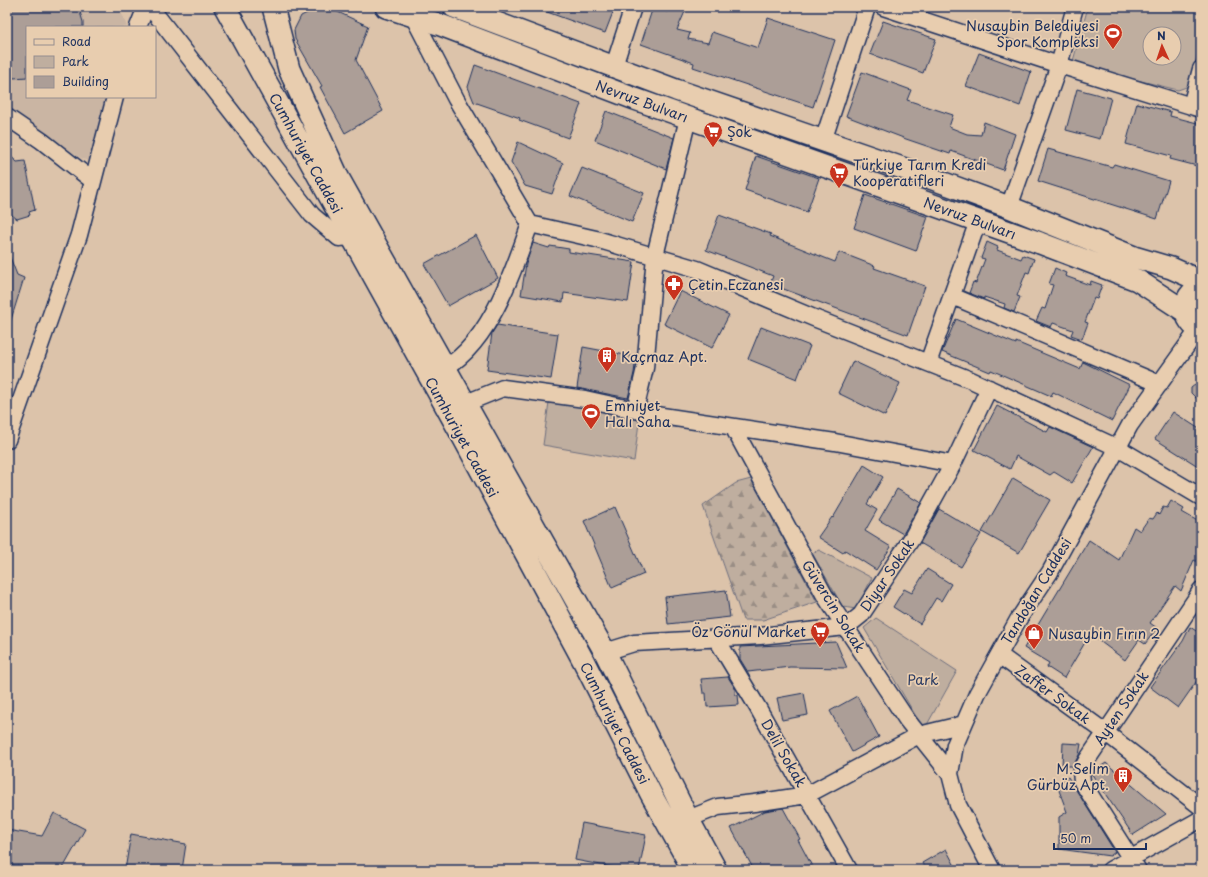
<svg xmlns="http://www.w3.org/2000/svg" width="1208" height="877" font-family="'Playpen Sans',sans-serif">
<defs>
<pattern id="forest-firs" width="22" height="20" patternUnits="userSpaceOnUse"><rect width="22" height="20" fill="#bfae9f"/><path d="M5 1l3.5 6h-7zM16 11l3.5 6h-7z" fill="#9a8e85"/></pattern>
</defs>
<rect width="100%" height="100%" fill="#dcc3aa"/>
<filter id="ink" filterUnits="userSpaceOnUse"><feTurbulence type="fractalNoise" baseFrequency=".025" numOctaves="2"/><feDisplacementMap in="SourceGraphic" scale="8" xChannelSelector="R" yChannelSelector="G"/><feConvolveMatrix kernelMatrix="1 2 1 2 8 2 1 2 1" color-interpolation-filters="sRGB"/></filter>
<g filter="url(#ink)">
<path fill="#cab5a3" d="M7,7H116L122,14L127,27H27V97H108L89,161L83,159L73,153L7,105Z"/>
<path fill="#bfae9f" stroke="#6d6e7e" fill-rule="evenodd" d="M1088,7H1201V41L1189,86L1178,90L1084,67L1073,61ZM1150,34H1174V58H1150Z
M549,402L640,415L634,461L543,445Z
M819,550L872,578L856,609L843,607L812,553Z
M876,618L957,671L924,730L864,628Z"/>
<path fill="url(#forest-firs)" stroke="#6d6e7e" d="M751,479L817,602L763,620H743L703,506L736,483Z"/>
<path fill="#ac9e97" stroke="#1b2f5e" d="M7,7H74L80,12L83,22V27H27V77L14,78L7,72L9,62L7,61Z
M327,7L368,26L356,60L383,111L345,133L320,87L322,86L295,39L294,30L301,16L317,8Z
M536,7H615L605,33L536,8Z
M653,7L667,12V7H687L677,30L690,33L688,39L708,43L712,32L758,48L768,18L835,40L813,107L693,67L694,63L641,44Z
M883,21L936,39L923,73L870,54Z
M979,53L1031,72L1020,106L966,86Z
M475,65L581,104L568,138L519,120L520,118L474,102L468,87Z
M862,72L911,90L907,100L953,115L949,127L967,134L981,135L984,122L1015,134L1003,170L951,151L950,154L906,139L846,116Z
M1077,89L1111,98L1100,139L1066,130Z
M1137,103L1171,112L1170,116L1201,124V167L1170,159L1171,156L1126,144Z
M606,111L674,138L666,169L595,140Z
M518,142L563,163L552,194L525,186L511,162Z
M1048,149L1112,167L1114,164L1169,181L1157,219L1038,181Z
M7,153L17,162L25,161L35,210L29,212L30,215L17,219L7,211Z
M756,156L819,178L807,212L745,190Z
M582,168L644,193L632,222L570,196Z
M865,195L928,217L916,251L854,228Z
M719,215L771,234L770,236L835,262L839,252L875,266L874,268L925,286L908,335L770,284L773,276L706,250Z
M476,235L498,278L448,306L424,264Z
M987,242L998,247L997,250L1021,259L1023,255L1034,259L1029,273L1026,272L1017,296L1020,297L1014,312L1004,308L1005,304L984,297V299L969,293L973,282L976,283L985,259L981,258Z
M533,243L549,248L550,246L569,249V252L634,262L628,302L564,293L563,302L521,295L526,264Z
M7,252H8L17,275L24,278L9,326L7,325Z
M1055,268L1066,273L1065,276L1090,285L1091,281L1102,285L1097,299L1094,298L1085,322L1088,323L1082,339L1071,335L1073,330L1053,323L1051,327L1036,321L1042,308L1045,309L1053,285L1049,284Z
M680,291L729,315L712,348L664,324Z
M956,319L1016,344V342L1080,369L1083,362L1130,385L1112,421L1053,392L1051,396L991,370L990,372L942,352Z
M497,325L558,334L551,379L487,370L492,333Z
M761,327L810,346L797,379L748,359Z
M583,347L636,357L634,373L628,398L577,388Z
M853,361L900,383L885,416L838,393Z
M1201,380V403L1191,393V388Z
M997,406L1047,432L1050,427L1093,447L1072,483L1054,472L1050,475L1016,456L1010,469L974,450Z
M1173,412L1201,430V468L1155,439Z
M864,465L883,477L867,504L877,510L865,531L891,547L876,570L845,550L843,553L818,537L832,517L833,518Z
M1013,478L1050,500L1019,553L982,532Z
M897,489L921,503L903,534L879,520Z
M1171,501L1184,509L1182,512L1201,523V564L1194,560L1181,591L1175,586L1150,623L1157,628L1145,644L1139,640L1125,660L1090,634L1064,678L1047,667L1049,663L1024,648L1089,540L1119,560L1134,527L1140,531L1149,518L1153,519L1157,513L1159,515L1163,507L1167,508Z
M615,507L644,574L612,588L584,521Z
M939,509L981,534L961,567L920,543Z
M927,569L951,584L941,601L936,598L920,624L893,607L904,589L912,593Z
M726,590L730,617L668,624L665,597Z
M1190,627L1201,634V675L1178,708L1150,687L1183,641Z
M836,642L847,668L790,667L748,672L740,659V647Z
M728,677L735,688V695H738L739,705L707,707L706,693H703L701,679Z
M804,693L808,715L782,720L777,698Z
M857,696L879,737L852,752L830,711Z
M1063,743L1081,744L1079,755L1073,766H1062Z
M1106,763L1166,814L1133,835L1091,773Z
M1068,777L1115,852L1110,856L1059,849V817L1067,812L1057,785Z
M783,808L800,839L798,840L814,870H754L731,828L765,811Z
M54,813L85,829L62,870H36L7,864V830L42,836Z
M582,823L646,835L639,870H627L575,860Z
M131,834L186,844L182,870H125Z
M946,849L955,866L948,870H926L922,863Z"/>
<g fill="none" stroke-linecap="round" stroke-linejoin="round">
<defs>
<path id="minor" d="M150,7L312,215L339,238L352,237
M883,7L1059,65L1201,109
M413,16L456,99L530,224L596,239L697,269L814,318L971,380L1118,448L1201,497
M138,27L146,7
M614,66L633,7
M1191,106L1201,69
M7,117L42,141L93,181
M823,141L867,7
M1009,207L1059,65L1075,7
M952,296L1160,384
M928,363L978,221
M436,372C487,352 513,272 530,224
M466,403L503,388L585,399L662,416L835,442L953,464
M635,410L645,368L655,256L688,118
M733,427L825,596L907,720L950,774
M7,440L79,235L115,97
M716,638L758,708L849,870
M605,652L634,643L760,636L846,627L861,615L912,538L953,464L989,388
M999,655L1105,732L1201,807
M688,819L718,807L754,803L807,795L919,735L964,724
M992,870L958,805L950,774L955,745L977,694L1018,620L1050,572L1130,425L1198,330
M1110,870L1201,819
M1138,870L1082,782L1081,771L1087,760L1195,600L1201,590"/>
<path id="major" d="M225,7L352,237L464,439L583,660L651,794L693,870
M273,7L289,69L339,179L605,652L685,813L716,870
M386,7L438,24L635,99L1040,243L1137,280L1186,312
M454,7L676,90L914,172L1009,207L1134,257L1171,268L1198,280L1201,282
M1201,287C1179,296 1182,321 1201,331"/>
</defs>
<use href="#minor" stroke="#1b2f5e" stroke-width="19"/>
<use href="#major" stroke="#1b2f5e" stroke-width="24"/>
<use href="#minor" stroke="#e8cdaf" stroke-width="16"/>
<use href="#major" stroke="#e8cdaf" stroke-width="21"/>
</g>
</g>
<defs>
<symbol id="stadium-pin" viewBox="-11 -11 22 30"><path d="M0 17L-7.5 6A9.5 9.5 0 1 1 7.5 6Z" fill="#c8321e" stroke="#e8cdaf"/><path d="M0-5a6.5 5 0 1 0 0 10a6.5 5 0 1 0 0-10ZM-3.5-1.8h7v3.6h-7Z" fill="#fff"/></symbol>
<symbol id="supermarket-pin" viewBox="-11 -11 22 30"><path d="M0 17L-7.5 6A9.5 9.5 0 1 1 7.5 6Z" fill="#c8321e" stroke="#e8cdaf"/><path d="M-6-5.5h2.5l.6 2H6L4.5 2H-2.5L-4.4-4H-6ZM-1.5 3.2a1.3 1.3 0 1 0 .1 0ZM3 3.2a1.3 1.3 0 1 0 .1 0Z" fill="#fff"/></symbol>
<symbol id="pharmacy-pin" viewBox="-11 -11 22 30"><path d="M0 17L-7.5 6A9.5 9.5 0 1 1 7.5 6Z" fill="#c8321e" stroke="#e8cdaf"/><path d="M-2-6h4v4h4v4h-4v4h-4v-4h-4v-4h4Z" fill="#fff"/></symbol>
<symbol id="building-pin" viewBox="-11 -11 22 30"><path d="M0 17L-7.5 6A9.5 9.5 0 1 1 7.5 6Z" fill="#c8321e" stroke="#e8cdaf"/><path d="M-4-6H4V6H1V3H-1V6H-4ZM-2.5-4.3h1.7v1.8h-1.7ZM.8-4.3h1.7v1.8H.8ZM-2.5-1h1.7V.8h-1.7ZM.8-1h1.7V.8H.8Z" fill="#fff"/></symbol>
<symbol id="shop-pin" viewBox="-11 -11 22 30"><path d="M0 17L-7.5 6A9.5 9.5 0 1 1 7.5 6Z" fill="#c8321e" stroke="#e8cdaf"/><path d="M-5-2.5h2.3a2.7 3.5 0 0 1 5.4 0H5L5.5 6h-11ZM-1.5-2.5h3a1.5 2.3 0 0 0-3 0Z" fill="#fff"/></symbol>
</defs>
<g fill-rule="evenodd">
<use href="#stadium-pin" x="1102" y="22" width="22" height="30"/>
<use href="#supermarket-pin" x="702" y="120" width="22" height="30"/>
<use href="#supermarket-pin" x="828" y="161" width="22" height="30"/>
<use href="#pharmacy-pin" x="663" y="273" width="22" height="30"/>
<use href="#building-pin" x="596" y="345" width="22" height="30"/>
<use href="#stadium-pin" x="580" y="402" width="22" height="30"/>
<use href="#supermarket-pin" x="809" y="620" width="22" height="30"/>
<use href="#shop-pin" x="1023" y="622" width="22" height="30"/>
<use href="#building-pin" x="1112" y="765" width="22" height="30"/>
</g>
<g text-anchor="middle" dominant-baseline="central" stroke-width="3.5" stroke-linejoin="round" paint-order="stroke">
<g font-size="14" fill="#1b2f5e" stroke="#e8cdaf" text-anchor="start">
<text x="1099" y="25" text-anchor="end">Nusaybin Belediyesi<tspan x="1099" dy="16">Spor Kompleksi</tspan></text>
<text x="727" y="131">Şok</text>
<text x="853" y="164">Türkiye Tarım Kredi<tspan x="853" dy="16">Kooperatifleri</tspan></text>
<text x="688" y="284">Çetin Eczanesi</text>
<text x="621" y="356">Kaçmaz Apt.</text>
<text x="605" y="405">Emniyet<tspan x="605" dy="16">Halı Saha</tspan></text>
<text x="806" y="631" text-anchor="end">Öz Gönül Market</text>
<text x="1048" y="633">Nusaybin Fırın 2</text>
<text x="1109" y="768" text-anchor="end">M.Selim<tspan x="1109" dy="16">Gürbüz Apt.</tspan></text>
</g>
<g font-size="14" fill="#1b2f5e" stroke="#e8cdaf">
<text transform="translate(642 101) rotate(20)">Nevruz Bulvarı</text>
<text transform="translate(306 153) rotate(61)">Cumhuriyet Caddesi</text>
<text transform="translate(970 218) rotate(20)">Nevruz Bulvarı</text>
<text transform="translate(462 437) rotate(61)">Cumhuriyet Caddesi</text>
<text transform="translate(887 575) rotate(-56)">Diyar Sokak</text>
<text transform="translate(1036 591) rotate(-59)">Tandoğan Caddesi</text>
<text transform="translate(834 606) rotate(58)">Güvercin Sokak</text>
<text transform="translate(1053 694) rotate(36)">Zaffer Sokak</text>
<text transform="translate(1121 708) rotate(-56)">Ayten Sokak</text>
<text transform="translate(615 723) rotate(63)">Cumhuriyet Caddesi</text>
<text transform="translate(784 753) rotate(60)">Delil Sokak</text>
</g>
<g font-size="14" fill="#2b3c64" stroke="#e8cdaf">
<text x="923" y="679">Park</text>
</g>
</g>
<rect width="1208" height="877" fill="none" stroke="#e8cdaf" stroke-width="24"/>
<rect x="12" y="12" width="1184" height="853" fill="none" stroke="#1b2f5e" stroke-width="1.5" filter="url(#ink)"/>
<rect x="26" y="26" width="130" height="72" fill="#e8cdaf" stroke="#968e8f"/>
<rect x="34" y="39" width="20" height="6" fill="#e8cdaf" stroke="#968e8f"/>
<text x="62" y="46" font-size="12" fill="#1b2f5e">Road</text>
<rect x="34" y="56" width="20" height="12" fill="#bfae9f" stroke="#968e8f"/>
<text x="62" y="66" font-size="12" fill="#1b2f5e">Park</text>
<rect x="34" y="76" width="20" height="12" fill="#ac9e97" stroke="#968e8f"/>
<text x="62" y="86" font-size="12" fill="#1b2f5e">Building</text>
<g transform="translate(1162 46) rotate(357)"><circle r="19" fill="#e8cdaf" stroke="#968e8f"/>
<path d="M0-3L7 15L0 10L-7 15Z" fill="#c8321e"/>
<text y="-6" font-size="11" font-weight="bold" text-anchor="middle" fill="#1b2f5e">N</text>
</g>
<path d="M1054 843v6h92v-6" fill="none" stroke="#1b2f5e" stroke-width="2"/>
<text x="1060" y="843" font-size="12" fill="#1b2f5e" stroke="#e8cdaf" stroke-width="3" paint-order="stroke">50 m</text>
</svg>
